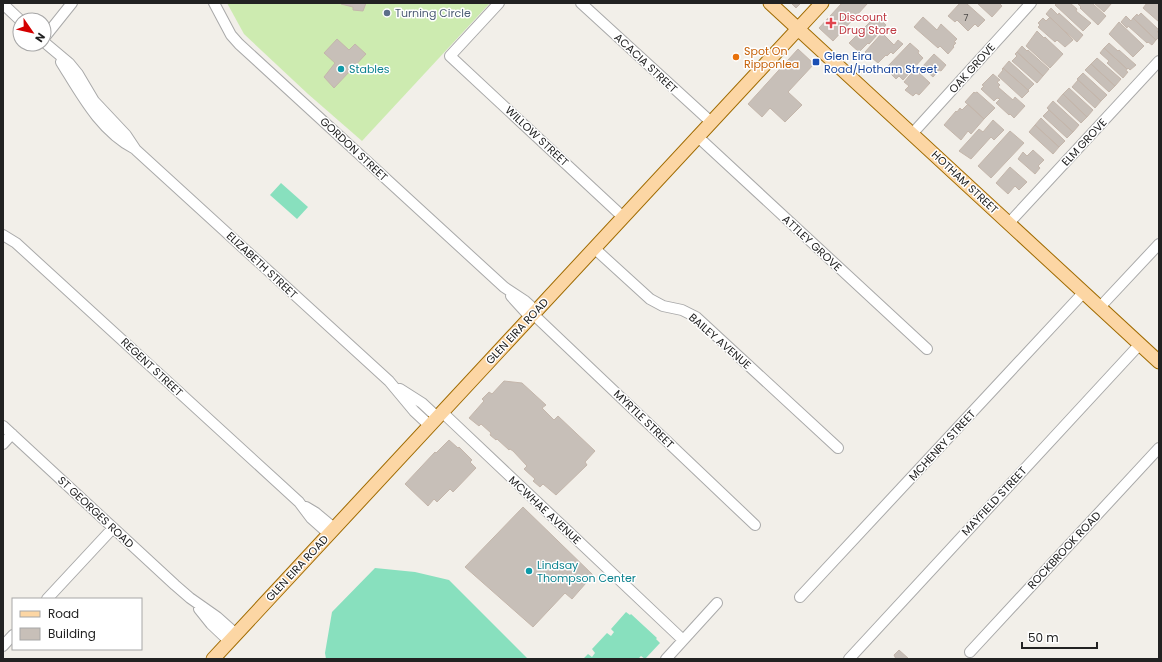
<svg xmlns="http://www.w3.org/2000/svg" width="1162" height="662" font-family="Poppins,sans-serif">
<rect width="100%" height="100%" fill="#f2efe9"/>
<path fill="#cdebb0" d="M227,3H490L362,141L308,94L244,34Z"/>
<path fill="#88e0be" d="M281,183L308,207L297,219L270,195Z
M375,568L415,572L449,580L528,659H326L325,653L332,612Z
M626,612L630,615L631,614L657,638L656,639L660,643L645,659L641,656L638,659H583L588,654L592,657L595,653L592,649L607,633L611,636L614,632L611,629Z"/>
<path fill="#c7bfb8" stroke="#c4b6ab" d="M341,3H366L363,11L353,10V7L341,4Z
M791,3H801L796,8Z
M842,3H868L833,41L819,28Z
M960,3H966L985,20L978,27L975,24L968,31L957,20L955,22L948,16Z
M977,3H999L1002,6L992,17Z
M1057,3H1068L1069,4L1070,3L1077,9L1076,11L1091,23L1083,31L1055,5Z
M1077,3H1092L1106,16L1098,25L1080,8L1081,7Z
M1094,3H1112L1104,12Z
M1147,3H1159V22L1143,8Z
M1051,8L1058,15L1059,13L1083,35L1077,42L1046,14Z
M1141,13L1159,30L1157,32L1159,33V37L1156,40L1133,18L1137,14L1138,16Z
M876,16L886,25L869,44L868,43L859,52L849,43Z
M1126,16L1131,21L1133,18L1156,40L1152,45L1148,42L1147,43L1128,26L1127,28L1121,22Z
M923,17L937,30L941,24L957,39L954,42L956,43L953,46L954,47L948,54L940,46L938,48L914,27Z
M1050,17L1073,40L1065,47L1057,40L1055,42L1038,27L1040,25L1038,23L1043,18L1046,21Z
M1119,22L1144,46L1133,57L1109,34Z
M1037,31L1044,38L1045,37L1063,54L1050,68L1026,46Z
M882,33L894,45L898,40L903,44L893,54L891,52L887,56L886,55L878,63L865,52Z
M337,39L349,50L355,44L366,54L334,88L324,77L335,63L324,53Z
M910,43L919,51L918,53L923,58L903,80L899,76L896,79L891,74L893,71L888,66Z
M1109,43L1118,51L1119,50L1136,65L1130,70L1128,68L1127,69L1104,48Z
M1022,46L1027,51L1028,50L1049,69L1043,76L1017,52Z
M1104,48L1127,69L1126,71L1128,72L1123,78L1107,63L1109,61L1100,53Z
M798,49L814,64L788,92L802,105L785,122L770,108L762,117L748,104Z
M1017,52L1043,76L1037,83L1012,61L1017,56L1015,54Z
M934,54L946,65L941,71L939,70L933,77L922,67Z
M1097,58L1121,79L1115,86L1091,64Z
M1009,61L1034,84L1028,90L1003,68Z
M1091,64L1115,86L1109,92L1085,70Z
M1003,68L1029,91L1022,98L998,76L1003,70L1002,69Z
M915,69L930,83L919,95L916,93L913,96L905,90L909,86L904,82Z
M1083,73L1107,95L1101,101L1077,79Z
M993,74L1000,80L997,82L1000,85L998,87L1013,100L1015,97L1025,106L1014,118L1010,114L1009,115L996,103L1000,99L997,98L994,101L981,89L984,86L982,85Z
M1078,80L1101,101L1095,108L1072,87Z
M1069,88L1093,110L1087,117L1063,94Z
M974,92L975,93L977,92L995,108L984,119L965,102Z
M1063,94L1087,117L1081,123L1057,101Z
M1053,101L1079,125L1073,132L1047,108Z
M968,104L984,119L971,134L968,131L961,140L944,125L956,111L957,112L960,108L962,110Z
M1049,110L1073,132L1067,138L1043,116Z
M1041,118L1065,141L1059,147L1035,125Z
M993,120L1004,130L994,140L991,137L971,159L959,151L979,129L983,132Z
M1035,125L1059,147L1053,154L1029,132Z
M1010,131L1024,143L991,178L978,166Z
M1033,150L1044,160L1038,166L1040,168L1035,174L1018,159L1023,152L1027,156Z
M1010,167L1027,182L1019,190L1015,186L1008,194L996,183Z
M504,381L522,383L546,405L542,408L554,420L558,416L595,451L585,462L587,465L556,495L543,484L540,487L533,481L535,479L524,469L527,466L513,451L510,449L509,450L497,439L496,440L490,435L491,433L481,424L479,426L469,418L484,401L482,399L489,392L492,394Z
M449,440L458,448L459,447L472,460L470,462L476,468L453,492L450,489L437,502L434,499L428,506L405,484L435,452L436,453Z
M523,507L593,575L572,599L565,593L533,627L465,567Z
M899,650L909,659H896L894,655Z"/>
<g fill="none" stroke-linecap="round" stroke-linejoin="round">
<defs>
<path id="minor" d="M214,3L231,35L239,44L504,287L525,301L536,311
M499,3L450,56L623,217
M581,3L711,122
M3,4L20,20
M44,38L72,3
M44,42L69,63L78,74L94,101L126,135L136,150L389,381L414,411L429,425
M61,62C81,94 100,131 135,149
M912,134L1031,3
M697,136L927,349
M1009,223L1159,61
M3,235L16,243L275,480L299,502L311,518L329,534
M594,248L650,299L663,306L682,310L696,317L838,448
M511,296L530,317
M1100,307L1159,244
M533,314L755,525
M400,389L422,403L437,417
M442,412L683,640
M3,426L175,585L190,598L217,617L236,634
M3,444L12,434
M306,507L316,513L334,528
M800,597L1084,292
M47,599L113,528
M199,609L211,624L229,641
M3,646L13,635
M970,652L1159,448
M666,659L717,603
M849,659L1140,344"/>
<path id="major" d="M770,3L1159,362
M213,659L822,3"/>
</defs>
<use href="#minor" stroke="#a9a9a9" stroke-width="12"/>
<use href="#major" stroke="#a06b00" stroke-width="15"/>
<use href="#minor" stroke="#fff" stroke-width="10"/>
<use href="#major" stroke="#fcd6a4" stroke-width="13"/>
</g>
<circle fill="#5c6f8a" stroke="#fff" stroke-width="1.5" cx="387" cy="13" r="4"/>
<path fill="#e0444e" stroke="#fff" stroke-width="1.5" d="M829 17h4v4h4v4h-4v4h-4v-4h-4v-4h4z"/>
<circle fill="#e8710a" stroke="#fff" stroke-width="1.5" cx="736" cy="57" r="4"/>
<rect fill="#1a4fb4" stroke="#fff" stroke-width="1.5" x="812" y="58" width="8" height="8" rx="2"/>
<g fill="#0f9aa8" stroke="#fff" stroke-width="1.5">
<circle cx="341" cy="69" r="4"/>
<circle cx="529" cy="571" r="4"/>
</g>
<g text-anchor="middle" dominant-baseline="central" stroke-width="3" stroke-linejoin="round" paint-order="stroke">
<g font-size="9" fill="#4b4948">
<text x="966" y="18">7</text>
</g>
<g font-size="11" fill="#4e5e75" stroke="#fff" text-anchor="start">
<text x="395" y="13">Turning Circle</text>
</g>
<g font-size="11" fill="#be3a42" stroke="#fff" text-anchor="start">
<text x="839" y="17">Discount<tspan x="839" dy="13">Drug Store</tspan></text>
</g>
<g font-size="11" fill="#c56008" stroke="#fff" text-anchor="start">
<text x="744" y="51">Spot On<tspan x="744" dy="13">Ripponlea</tspan></text>
</g>
<g font-size="11" fill="#164399" stroke="#fff" text-anchor="start">
<text x="824" y="56">Glen Eira<tspan x="824" dy="13">Road/Hotham Street</tspan></text>
</g>
<g font-size="11" fill="#222" stroke="#fff">
<text transform="translate(646 63) rotate(43)">ACACIA STREET</text>
<text transform="translate(972 68) rotate(-48)">OAK GROVE</text>
<text transform="translate(537 136) rotate(43)">WILLOW STREET</text>
<text transform="translate(1084 142) rotate(-47)">ELM GROVE</text>
<text transform="translate(354 149) rotate(43)">GORDON STREET</text>
<text transform="translate(965 182) rotate(43)">HOTHAM STREET</text>
<text transform="translate(812 243) rotate(43)">ATTLEY GROVE</text>
<text transform="translate(262 265) rotate(43)">ELIZABETH STREET</text>
<text transform="translate(517 331) rotate(-47)">GLEN EIRA ROAD</text>
<text transform="translate(720 341) rotate(41)">BAILEY AVENUE</text>
<text transform="translate(152 367) rotate(43)">REGENT STREET</text>
<text transform="translate(644 419) rotate(44)">MYRTLE STREET</text>
<text transform="translate(942 445) rotate(-47)">MCHENRY STREET</text>
<text transform="translate(994 501) rotate(-47)">MAYFIELD STREET</text>
<text transform="translate(545 510) rotate(43)">MCWHAE AVENUE</text>
<text transform="translate(96 512) rotate(43)">ST GEORGES ROAD</text>
<text transform="translate(1064 550) rotate(-47)">ROCKBROOK ROAD</text>
<text transform="translate(297 568) rotate(-47)">GLEN EIRA ROAD</text>
</g>
<g font-size="11" fill="#0d838f" stroke="#fff" text-anchor="start">
<text x="349" y="69">Stables</text>
<text x="537" y="565">Lindsay<tspan x="537" dy="13">Thompson Center</tspan></text>
</g>
</g>
<rect width="1162" height="662" fill="none" stroke="#222222" stroke-width="8"/>
<rect x="12" y="598" width="130" height="52" fill="#ffffff" stroke="#a7a7a7"/>
<rect x="20" y="611" width="20" height="6" fill="#fcd6a4" stroke="#a7a7a7"/>
<text x="48" y="618" font-size="12" fill="#222222">Road</text>
<rect x="20" y="628" width="20" height="12" fill="#c7bfb8" stroke="#a7a7a7"/>
<text x="48" y="638" font-size="12" fill="#222222">Building</text>
<g transform="translate(32 32) rotate(124)"><circle r="19" fill="#ffffff" stroke="#a7a7a7"/>
<path d="M0-3L7 15L0 10L-7 15Z" fill="#d40000"/>
<text y="-6" font-size="11" font-weight="bold" text-anchor="middle" fill="#222222">N</text>
</g>
<path d="M1022 642v6h75v-6" fill="none" stroke="#222222" stroke-width="2"/>
<text x="1028" y="642" font-size="12" fill="#222222" stroke="#ffffff" stroke-width="3" paint-order="stroke">50 m</text>
</svg>
